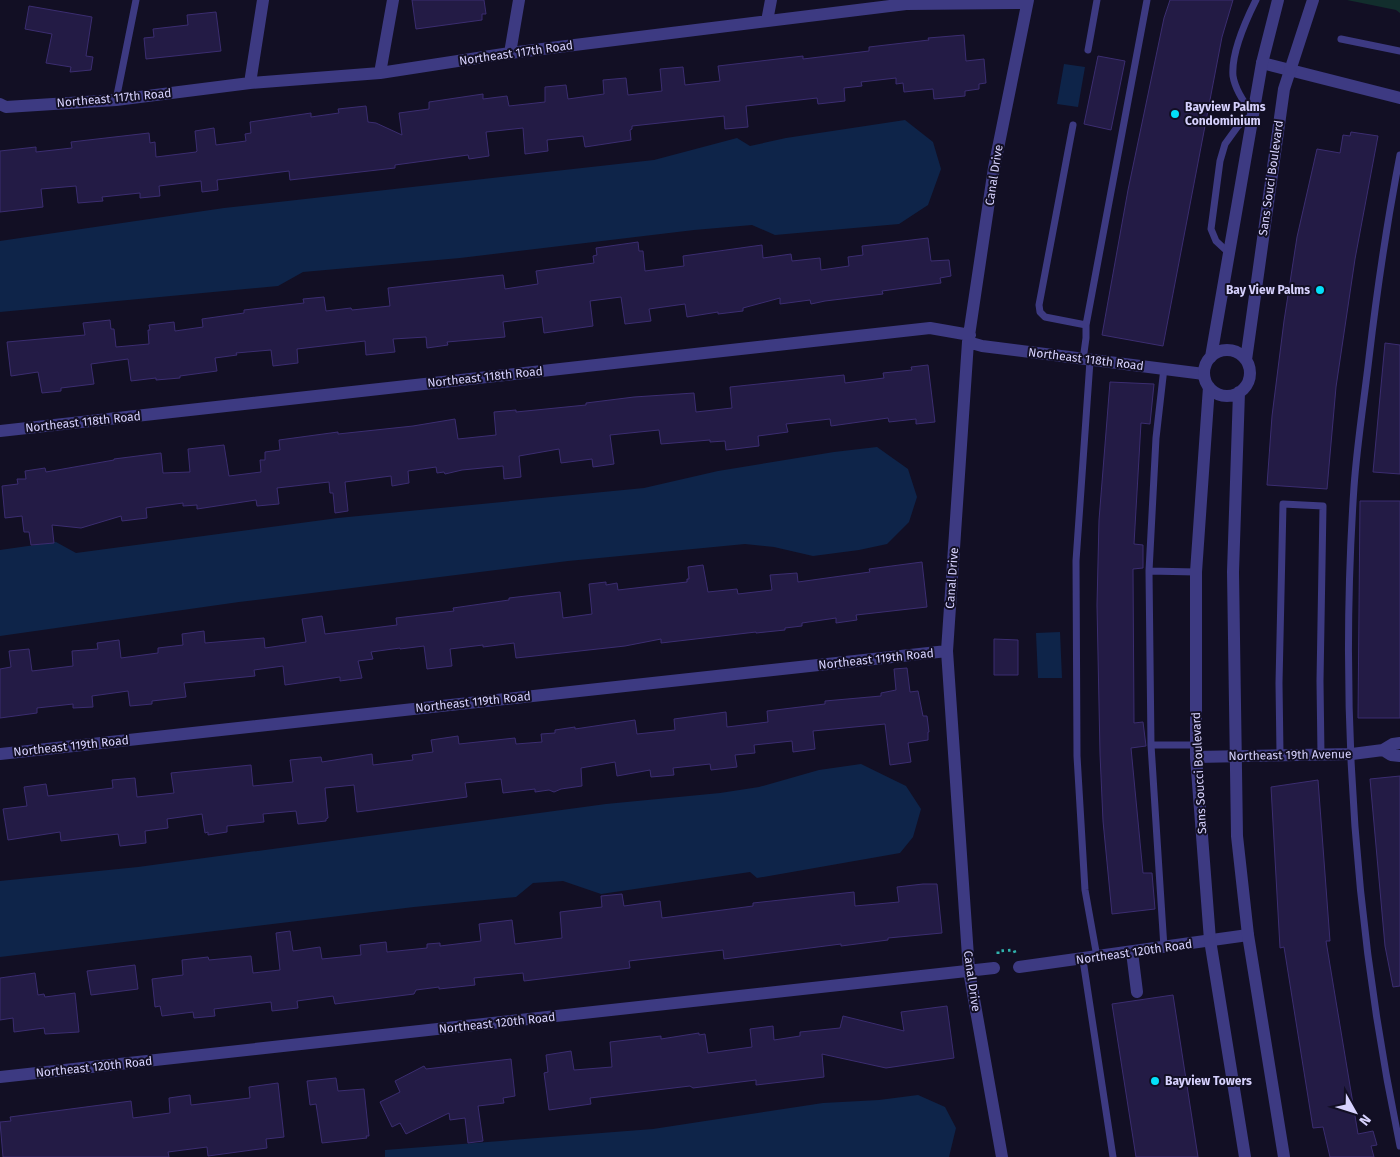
<svg xmlns="http://www.w3.org/2000/svg" width="1400" height="1157" font-family="'Fira Sans',sans-serif">
<rect width="100%" height="100%" fill="#120f24"/>
<path fill="#122e2d" d="M1347,0H1400V13L1396,10Z"/>
<path fill="#0e2449" d="M1064,64L1085,67L1078,107L1057,104Z
M905,120L933,142L941,169L928,205L899,224L775,235L752,225L694,230L460,258L303,272L278,286L0,312V241L224,208L654,160L737,138L750,146L786,138Z
M877,447L908,469L917,497L909,522L887,544L859,550L813,556L774,547L745,544L568,561L239,602L0,636V550L56,542L76,553L338,518L644,488L718,471L834,452Z
M1060,632L1062,678H1038L1036,633Z
M861,764L906,786L921,809L913,837L900,853L757,878L750,872L601,894L563,881L533,883L516,897L414,907L0,957V881L138,867L606,804L720,793L759,787L819,770Z
M918,1095L945,1107L956,1128L949,1157H385V1150L653,1129L823,1103L879,1100Z"/>
<path fill="#231b45" stroke="#3b2d70" d="M412,0H484L486,14H482V20L416,29Z
M1170,0H1233L1222,37L1163,346L1102,335L1128,190L1164,18Z
M29,6L92,17L86,56L93,57L91,70L70,72L71,67L46,63L52,34L25,29Z
M216,12L221,51L146,59L144,38L154,37L153,29L188,25L187,15Z
M964,35L966,61L984,59L986,83L979,84V89L965,91V96L934,99L933,89L904,92L903,83L896,84V78L861,82L862,86L844,88L845,101L818,104L817,98L746,106L748,127L725,129L724,116L632,126V129L630,130L631,140L585,147L583,136L547,140L548,151L525,154L523,128L486,132L489,156L469,159L468,155L395,165V168L290,180L289,171L217,180L218,190L202,192L201,181L159,186L160,196L140,198V193L102,197L103,201L78,203L76,186L41,189L43,207L0,212V151L36,147V152L72,148L71,142L149,133L150,143L155,142L156,157L196,152L197,151L195,131L214,128L216,145L246,141L245,134L251,133L250,122L311,113V117L339,113L338,109L366,106L368,122L376,123L402,135L399,113L429,109V102L483,94V99L507,96L509,106L545,102V87L566,85L568,99L604,94L603,80L626,78L628,95L662,91L660,69L683,67L685,85L720,81L718,66L803,56V59L869,51V47L929,40L928,38Z
M1098,56L1125,61L1111,130L1084,124Z
M1351,132L1378,136L1355,259L1336,387L1327,489L1267,485L1272,416L1284,321L1297,237L1317,149L1340,153L1343,135L1350,136Z
M928,238L931,261L949,260L951,276L940,278L941,283L882,291L883,294L825,301L811,304L810,300L780,304V298L743,308V311L718,314V312L687,317L685,304L649,309L651,321L625,324L621,297L590,301L593,326L544,333L542,317L503,322L505,337L447,342L448,345L427,348L426,337L393,339L395,352L366,355L365,341L297,349L298,363L273,366L271,350L236,353L237,355L215,358L217,371L180,376V378L156,380V378L131,381L128,359L91,364L94,384L61,388V391L42,393L38,372L11,376L7,342L85,335L83,323L110,320L111,329H114L116,347L149,344L148,330H150L149,325L174,322L175,331L203,327L202,319L244,313V310L304,303L303,299L324,297L326,311L351,308L352,310L390,306L388,288L503,275L505,289L538,284L536,271L594,263L593,256L597,255L596,248L638,242L639,251H643L645,271L684,266L683,256L762,245L763,258L791,254L792,261L820,258L821,270L849,266L848,257L863,255L862,246Z
M1385,343L1400,345V474L1373,472Z
M928,365L935,422L916,424V419L889,422L888,418L831,426L830,419L786,424L788,432L758,436L759,446L726,450L725,441L710,442V440L661,444L659,430L610,435L614,464L593,467L592,459L561,463L559,449L519,456L521,477L504,479L503,466L462,470L445,474L444,472L437,473L436,467L408,471L409,483L392,486L391,476L345,482L348,511L335,513L333,493H330L329,482L277,488L279,504L257,506L256,500L197,509V505L183,506V503L146,508L147,518L122,521L121,516L81,528L52,525L54,543L31,545L29,532H24L22,516L5,518L2,486L18,484L17,479H26L25,471L45,468L46,472L114,460V459L161,453L163,473L190,472L188,449L224,445L229,476L261,472L260,460H265V452L280,450L279,440L338,432V434L413,426L455,419L458,439L496,435L494,412L516,410V412L586,405V403L634,397L694,393L696,412L732,408L730,387L844,375L845,383L884,378L883,373L912,370L911,367Z
M1110,382L1154,384L1150,424L1141,423L1134,544L1143,545V568L1133,569L1134,723L1143,722L1146,746L1131,748L1143,873H1152L1155,909L1112,914L1103,821L1100,754L1097,605L1099,520Z
M1360,501H1400V718H1358Z
M922,562L927,607L856,615L857,620L836,623V618L802,623V626L785,628V630L756,633V632L661,643V639L625,646L516,658L514,643L483,647V645L450,649L452,666L427,669L424,646L400,649V648L371,652L373,659L358,661L362,678L340,681V677L285,685L283,666L254,670L255,676L184,683L186,697L152,701V704L130,706L128,691L92,696L93,707L73,708V704L37,708V713L0,718V669L11,667L9,651L29,649L32,671L73,666L72,651L98,649L97,643L119,640L121,658L158,653V648L183,645L182,634L204,631L205,643L264,638L265,648L306,642L302,619L322,616L325,634L397,625L396,618L454,611L453,608L509,600V598L560,592L563,618L592,614L589,584L606,582V585L617,583L618,590L687,582V579H689L688,567L703,565L708,592L737,589L738,594L772,590L770,575L797,573L798,582L870,572L869,569Z
M994,639L1018,640V675H994Z
M907,668L910,692L918,691L923,716H927L929,732H928V740L908,743L911,762L890,765L885,724L813,731L815,749L793,752L792,741L754,745L755,753L735,755L737,767L711,770L710,764L673,768L674,775L651,777L650,770L617,776L615,762L581,768L582,786L561,789L554,792L549,790L535,792V789L503,793L501,779L465,783L467,797L357,812L354,785L325,788L328,818L326,819V821L298,824L296,811L263,814L264,822L227,826V832L208,835V832L205,833L202,814L167,819L168,828L145,831L146,843L120,846L118,834L61,841L60,832L8,840L3,809L27,806L24,787L46,784L48,796L113,788L112,780L135,778L137,797L174,793L171,773L251,765L253,786L293,782L290,760L321,757L322,762L372,754L373,765L413,760L412,755L433,752L431,740L458,736L459,744L515,738L516,744L542,742L541,734L555,733V730L575,727V729L635,720L637,734L675,730L674,719L726,712L727,727L768,722L767,711L825,704V701L881,696V693L896,690L894,669Z
M1400,776V986L1393,987L1385,946L1370,779Z
M1318,780L1330,941H1326L1358,1134L1373,1131L1377,1145L1371,1146L1374,1157H1330L1323,1127L1313,1128L1284,947L1280,948L1271,787Z
M923,884H937L942,933L888,938V940L841,946V944L724,959L723,950L629,961L630,968L524,981L523,973L474,978L475,985L439,989V987L416,990L414,994L335,1004L333,996L297,1001L298,1008L272,1011L271,1002L214,1009L215,1016L194,1018L193,1012L162,1016L160,1006L155,1007L152,979L183,975L182,960L208,957L209,960L251,956L253,973L280,970L276,933L290,931L293,951L320,947L322,959L361,955L360,945L386,942L387,952L427,948V944L440,943V946L481,941L479,924L512,920L515,944L562,938L560,912L602,907L601,896L622,894L624,906L660,901L662,918L753,906V903L854,892L855,906L899,902L897,887Z
M135,965L138,989L91,995L87,971Z
M35,973L38,995L44,994L45,997L75,993L79,1032L45,1034L44,1028L14,1032L13,1018L0,1020V978Z
M1173,995L1198,1157H1136L1112,1004Z
M947,1006L954,1058L886,1068L822,1054L824,1077L756,1085V1080L693,1088L690,1086L590,1098L591,1104L549,1110L544,1073L548,1072L546,1055L571,1051L574,1070L612,1067L610,1042L661,1036V1039L699,1033V1035L705,1034L708,1053L752,1047L750,1029L773,1026L774,1040L800,1036V1032L840,1028L843,1016L904,1031L901,1012Z
M511,1059L515,1096L503,1098L504,1103L478,1106L483,1141L468,1143L465,1118L450,1120L449,1113L406,1134L400,1123L392,1127L380,1102L400,1092L395,1081L424,1066L426,1069Z
M336,1078L338,1091L364,1089L369,1136H366L367,1138L322,1143L316,1104L310,1105L307,1081Z
M278,1083L284,1137L266,1139L267,1148L208,1156L207,1147L168,1152L169,1157H3L0,1122L11,1121L10,1117L131,1101L133,1118L170,1113L169,1098L190,1095L191,1105L250,1098L249,1087Z"/>
<g fill="none" stroke-linecap="round" stroke-linejoin="round">
<path stroke="#30b4ad" stroke-width="3" stroke-dasharray="2.5 4" stroke-linecap="butt" d="M998,954V951L1014,950L1016,955"/>
<path stroke="#3d3a82" stroke-width="7" d="M1341,39L1400,51
M1088,50L1097,0
M116,100L136,0
M1073,125L1039,305L1040,312L1045,317L1086,325
M1400,155C1387,222 1377,290 1369,358C1364,401 1357,444 1354,487C1339,708 1355,930 1400,1146
M1229,253L1216,241L1211,229L1220,161L1225,144L1238,126L1253,114C1245,104 1235,89 1233,76C1231,53 1246,20 1256,0
M1083,360L1086,338V325L1147,0
M1090,361L1076,561L1077,756L1085,890L1097,957
M1149,571L1196,572
M1151,745H1196
M1280,754L1279,683L1283,504L1323,506L1320,681L1321,755
M1164,948L1151,745L1149,571L1156,438L1164,368
M1083,960L1113,1157"/>
<path stroke="#3d3a82" stroke-width="12" d="M767,21L771,0
M510,53L519,0
M1262,63L1400,98
M380,73L393,0
M250,83L263,0
M0,104L6,107L116,100L250,83L380,73L510,53L906,4L1027,3
M968,342L982,346L1204,374
M0,431L930,328L970,335
M1383,750L1391,755L1400,756
M0,754L947,651
M1196,757L1352,754L1383,750L1393,744L1400,743
M1132,952L1137,992
M1019,967L1248,935
M0,1077L994,968
M1002,1157L969,971L947,651L968,342L994,168L1028,0"/>
<path stroke="#3d3a82" stroke-width="12" d="M1204 373a23 23 0 1 1 46 0a23 23 0 1 1-46 0Z
M1211,357L1262,63L1278,0
M1246,360L1284,89L1313,0
M1209,387L1196,572V757L1210,940L1245,1157
M1239,392L1233,572L1237,836L1248,935L1284,1157"/>
</g>
<g fill="#03e0f9" stroke="#120f24" stroke-width="2">
<circle cx="1175" cy="114" r="5"/>
<circle cx="1320" cy="290" r="5"/>
<circle cx="1155" cy="1081" r="5"/>
</g>
<g text-anchor="middle" dominant-baseline="central" stroke-width="4" stroke-linejoin="round" paint-order="stroke">
<g font-size="12" fill="#d7d2fe" stroke="#120f24">
<text transform="translate(516 53) rotate(-8)">Northeast 117th Road</text>
<text transform="translate(114 98) rotate(-5)">Northeast 117th Road</text>
<text transform="translate(994 175) rotate(-81)">Canal Drive</text>
<text transform="translate(1271 178) rotate(-82)">Sans Souci Boulevard</text>
<text transform="translate(1086 359) rotate(7)">Northeast 118th Road</text>
<text transform="translate(485 377) rotate(-6)">Northeast 118th Road</text>
<text transform="translate(83 422) rotate(-6)">Northeast 118th Road</text>
<text transform="translate(952 578) rotate(-86)">Canal Drive</text>
<text transform="translate(876 659) rotate(-6)">Northeast 119th Road</text>
<text transform="translate(473 702) rotate(-6)">Northeast 119th Road</text>
<text transform="translate(71 746) rotate(-6)">Northeast 119th Road</text>
<text transform="translate(1290 755) rotate(-1)">Northeast 19th Avenue</text>
<text transform="translate(1199 773) rotate(-93)">Sans Soucci Boulevard</text>
<text transform="translate(1134 952) rotate(-8)">Northeast 120th Road</text>
<text transform="translate(972 981) rotate(82)">Canal Drive</text>
<text transform="translate(497 1023) rotate(-6)">Northeast 120th Road</text>
<text transform="translate(94 1067) rotate(-6)">Northeast 120th Road</text>
</g>
<g font-size="12" font-weight="bold" fill="#d7d2fe" stroke="#120f24" text-anchor="start">
<text x="1185" y="107">Bayview Palms<tspan x="1185" dy="14">Condominium</tspan></text>
<text x="1310" y="290" text-anchor="end">Bay View Palms</text>
<text x="1165" y="1081">Bayview Towers</text>
</g>
</g>
<g transform="translate(1355 1112) rotate(129)" stroke="#120f24" stroke-width="4" paint-order="stroke">
<path d="M0-4L9 19L0 12L-9 19Z" fill="#d7d2fe"/>
<text y="-8" font-size="14" font-weight="bold" text-anchor="middle" fill="#d7d2fe">N</text>
</g>
</svg>
